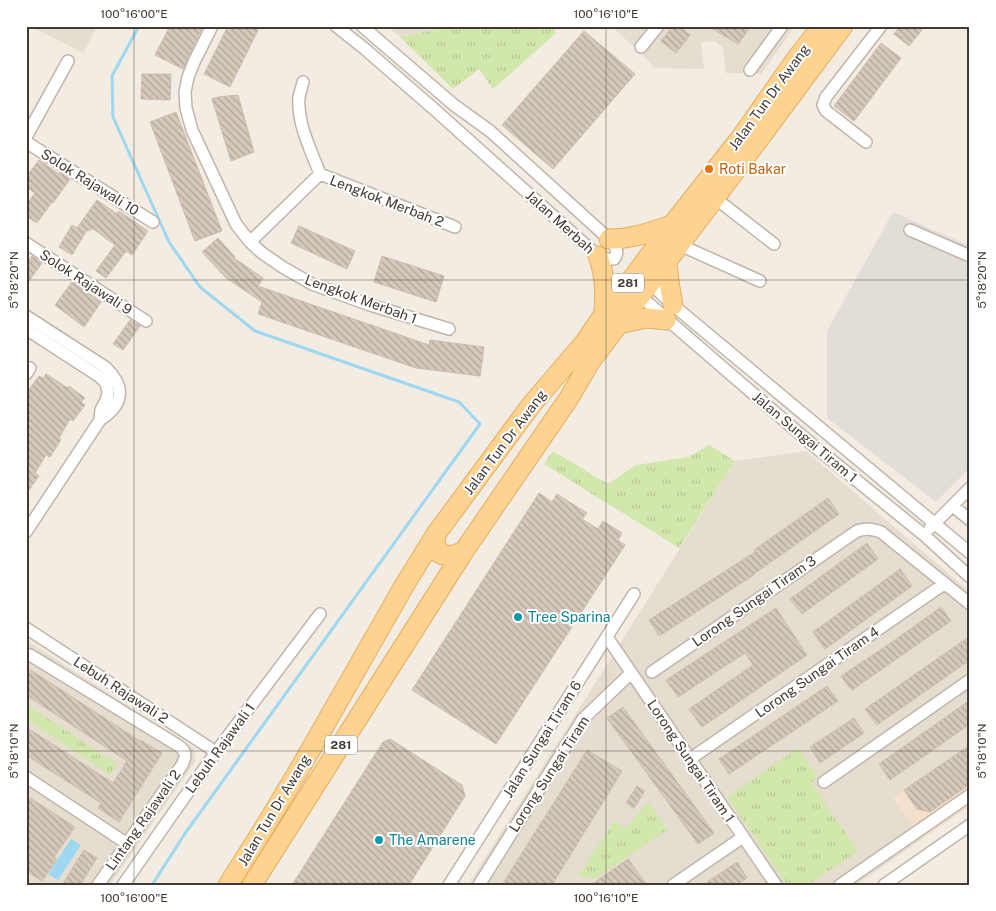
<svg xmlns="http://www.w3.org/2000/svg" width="996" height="911" font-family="'Public Sans',sans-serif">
<defs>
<pattern id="park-tufts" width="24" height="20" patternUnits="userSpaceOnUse" patternTransform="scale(1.25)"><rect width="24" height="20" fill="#d2e7ab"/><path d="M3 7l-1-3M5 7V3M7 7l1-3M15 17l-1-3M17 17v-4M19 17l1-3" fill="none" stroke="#b6c794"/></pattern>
<pattern id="building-back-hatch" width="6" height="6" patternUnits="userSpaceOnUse" patternTransform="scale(1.25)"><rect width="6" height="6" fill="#d6c9bc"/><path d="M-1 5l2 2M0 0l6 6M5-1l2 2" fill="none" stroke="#afa499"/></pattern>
</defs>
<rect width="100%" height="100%" fill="#f2ece3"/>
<path fill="#e6ddd1" d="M30,26H97L83,53Z
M387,26H454L400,37Z
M611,26H795L761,74L726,73L723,48L715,41L701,42L704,69L654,68L646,58Z
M806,451L970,592V806L856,885H468L735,461Z
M26,640L194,748L195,762L110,885H26Z"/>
<path fill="#f4e0cd" d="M970,745V806L922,839L893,798Z"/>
<path fill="#e3ddd8" d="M893,212L970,246V468L936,502L827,418V331Z"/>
<path fill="url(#park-tufts)" d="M454,26H553L556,33L493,89L479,69L453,89L400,37Z
M709,445L735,461L679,548L544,464L553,451L608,484L636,465L689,457Z
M26,704L117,764L110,775L26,719Z
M798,748L818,778L811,783L858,851L808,885H787L727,797Z
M649,801L667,830L595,879L578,876L614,821L625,828Z"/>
<path fill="#9ed7f0" d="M71,839L81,845L58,880L48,874Z"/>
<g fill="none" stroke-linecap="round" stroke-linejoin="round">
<path stroke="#9ed7f0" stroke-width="3" d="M139,26L112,76L113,117L169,242L200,287L255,331L459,402L480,424L186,832L152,885"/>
</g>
<path fill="url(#building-back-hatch)" stroke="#cebdac" d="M170,26H203L183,69L155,55Z
M228,26H260L230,87L204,74Z
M673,26H679L690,35L676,53L661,41Z
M708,26H751L738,44Z
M900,26H917L922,30L909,46L894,34Z
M584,31L635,74L553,169L502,125Z
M881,43L901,58L854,121L834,106Z
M142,74H171L170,100L141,99Z
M238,95L254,152L231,161L212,99L218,97Z
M176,112L222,231L195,241L150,122Z
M39,160L59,174L60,172L70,179L53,203L52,202L37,223L26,216V205L35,193L26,187V177Z
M97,200L117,214L119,211L148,231L132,255L126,251L106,278L96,271L115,245L92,228L90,231L87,230L72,255L59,247L72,225L77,228Z
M299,226L355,251L347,269L291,243Z
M218,238L235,257L234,258L263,278L258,286L429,345L430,340L484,347L480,376L416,368L258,314L262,302L226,278L202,252Z
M32,256L42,263L26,285V264Z
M382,256L444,276L436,302L374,282Z
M72,282L101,302L84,327L55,305Z
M130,320L140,326L123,350L113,344Z
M46,374L68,388L69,386L85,398L81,402L85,405L73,421L70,419L59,438L61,440L50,457L46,455L35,473L39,476L26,494V400L30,394L27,392L39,376L43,378Z
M539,493L552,502L557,494L587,513L582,519L598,529L603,521L622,533L618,540L625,545L496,744L412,690Z
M828,498L839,514L754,574V575L659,636L649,620L755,552L754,550Z
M867,543L878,559L802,614L790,599Z
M900,569L912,586L825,649L813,632Z
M941,607L951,621L852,690L850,687H849L841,676L895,640Z
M776,608L807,655L702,727L689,709L753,665L745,653L678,697L666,680Z
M970,636V660L877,725L865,709Z
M26,667L140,741V740L162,753L119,822L98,808L101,803L26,755V727L113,783L127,761L26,695Z
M827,686L838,701L729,774L719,759Z
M970,700V724L890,780L879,764Z
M623,707L714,833L698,844L607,718Z
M854,718L864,733L820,763L810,747Z
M390,739L462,785L465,796L409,885H292L383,742Z
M970,745V784L930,812L917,809L904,790Z
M587,750L622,771L552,885H502Z
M637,786L645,791L634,808L626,803Z
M26,795L75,827L54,857L57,859L42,881L26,871Z
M84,850L97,858L80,885H62Z
M628,859L647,885H591Z
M737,862L747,878L737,885H703Z"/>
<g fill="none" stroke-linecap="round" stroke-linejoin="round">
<defs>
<path id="street" d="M212,26L194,62L188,77L185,92L186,108L192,130L236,224L250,242L262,253L284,268L312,284L370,305L449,329
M336,26L365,49L435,110L598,256L604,259H614C620,251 615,245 609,239L490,131L454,105L362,26
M641,47L658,26
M750,70L782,26
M303,82C302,87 300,92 299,97C297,124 311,150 320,174L455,227
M26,137L68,61
M26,142L153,222
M866,142L826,111L823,105L826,97L881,26
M715,198L774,244
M910,230L970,256
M250,242L320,174
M26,243L146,321
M680,245L760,281
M650,283L673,305L970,553
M640,296L814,446L924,535L970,577
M26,316L105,367C126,387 124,404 100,420L26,532
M26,329L100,377L106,383L108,392L107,398L101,410L100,420
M26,374L30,368
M953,506L970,520
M930,528L970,488
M26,628L216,752
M607,637L776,885
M26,655H30L179,746C187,752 186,757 182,765L98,885
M652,672L857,531C866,528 872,529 881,532L970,604
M690,759L944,584
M26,777L126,843
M824,782L970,680
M123,885L216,752L320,614
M449,885L634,594
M479,885L583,719L631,673
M673,885L743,837
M840,885L970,795
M884,885L970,825"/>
<path id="primary" d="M609,239C633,239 650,232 672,225
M598,256C606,278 605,291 604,314
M667,261L669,282L673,305
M618,324L647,318L666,320
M436,534L435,543L439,553C448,558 455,555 464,551
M228,885L264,828L299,770L404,586L436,534L532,404L585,342L604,314L638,271L672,225L742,136L796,59L822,26
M252,885L464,551L569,398L590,362L715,198L843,26"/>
</defs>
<use href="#street" stroke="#c0b5a9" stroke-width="14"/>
<use href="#primary" stroke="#e3ae60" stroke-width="21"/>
<use href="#street" stroke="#fff" stroke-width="11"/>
<use href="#primary" stroke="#fed390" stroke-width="19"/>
</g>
<path fill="none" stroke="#433b33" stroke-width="1" stroke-opacity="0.45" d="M134,26V885M606,26V885M26,280H970M26,751H970"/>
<circle fill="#e8710a" stroke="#fff" stroke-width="2" cx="709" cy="169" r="5"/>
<g fill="#0f9aa8" stroke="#fff" stroke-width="2">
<circle cx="518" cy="617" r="5"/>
<circle cx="379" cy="840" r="5"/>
</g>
<g text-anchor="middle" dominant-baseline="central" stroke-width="4" stroke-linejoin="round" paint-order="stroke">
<g fill="#fff" stroke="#7b7670" stroke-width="1">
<rect x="612" y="273.5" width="32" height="19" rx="4"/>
<rect x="325" y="735.5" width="32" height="19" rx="4"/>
</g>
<g font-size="12" font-weight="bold" fill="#433b33">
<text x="628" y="283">281</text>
<text x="341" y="745">281</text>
</g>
<g font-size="14" fill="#433b33" stroke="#fff">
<text transform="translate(769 97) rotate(-54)">Jalan Tun Dr Awang</text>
<text transform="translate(90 182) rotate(32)">Solok Rajawali 10</text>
<text transform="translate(387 201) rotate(21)">Lengkok Merbah 2</text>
<text transform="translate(560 222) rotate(42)">Jalan Merbah</text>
<text transform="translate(86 282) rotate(33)">Solok Rajawali 9</text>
<text transform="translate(361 299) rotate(20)">Lengkok Merbah 1</text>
<text transform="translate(805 437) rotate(40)">Jalan Sungai Tiram 1</text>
<text transform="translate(505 442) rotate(-53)">Jalan Tun Dr Awang</text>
<text transform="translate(754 601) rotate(-35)">Lorong Sungai Tiram 3</text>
<text transform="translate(817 672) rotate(-35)">Lorong Sungai Tiram 4</text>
<text transform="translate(121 690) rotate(33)">Lebuh Rajawali 2</text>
<text transform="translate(542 739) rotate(-58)">Jalan Sungai Tiram 6</text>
<text transform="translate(220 748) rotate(-54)">Lebuh Rajawali 1</text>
<text transform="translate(691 761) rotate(56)">Lorong Sungai Tiram 1</text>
<text transform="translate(549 774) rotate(-57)">Lorong Sungai Tiram</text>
<text transform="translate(274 810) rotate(-59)">Jalan Tun Dr Awang</text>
<text transform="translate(143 820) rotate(-55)">Lintang Rajawali 2</text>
</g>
<g font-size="14" fill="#c56008" stroke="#fff" text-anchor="start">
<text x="719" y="169">Roti Bakar</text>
</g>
<g font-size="14" fill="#0d838f" stroke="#fff" text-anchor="start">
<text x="528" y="617">Tree Sparina</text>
<text x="389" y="840">The Amarene</text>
</g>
</g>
<rect width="996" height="911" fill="none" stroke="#ffffff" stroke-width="55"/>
<rect x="28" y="28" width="940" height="856" fill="none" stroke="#433b33" stroke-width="2"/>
<g font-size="12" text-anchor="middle" fill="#433b33">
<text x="134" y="18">100°16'00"E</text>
<text x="606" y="18">100°16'10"E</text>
<text transform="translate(14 280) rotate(-90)" y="4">5°18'20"N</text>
<text transform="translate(982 280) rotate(-90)" y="4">5°18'20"N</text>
<text transform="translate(14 751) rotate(-90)" y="4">5°18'10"N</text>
<text transform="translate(982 751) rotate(-90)" y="4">5°18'10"N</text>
<text x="134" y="902">100°16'00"E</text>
<text x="606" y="902">100°16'10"E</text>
</g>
</svg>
